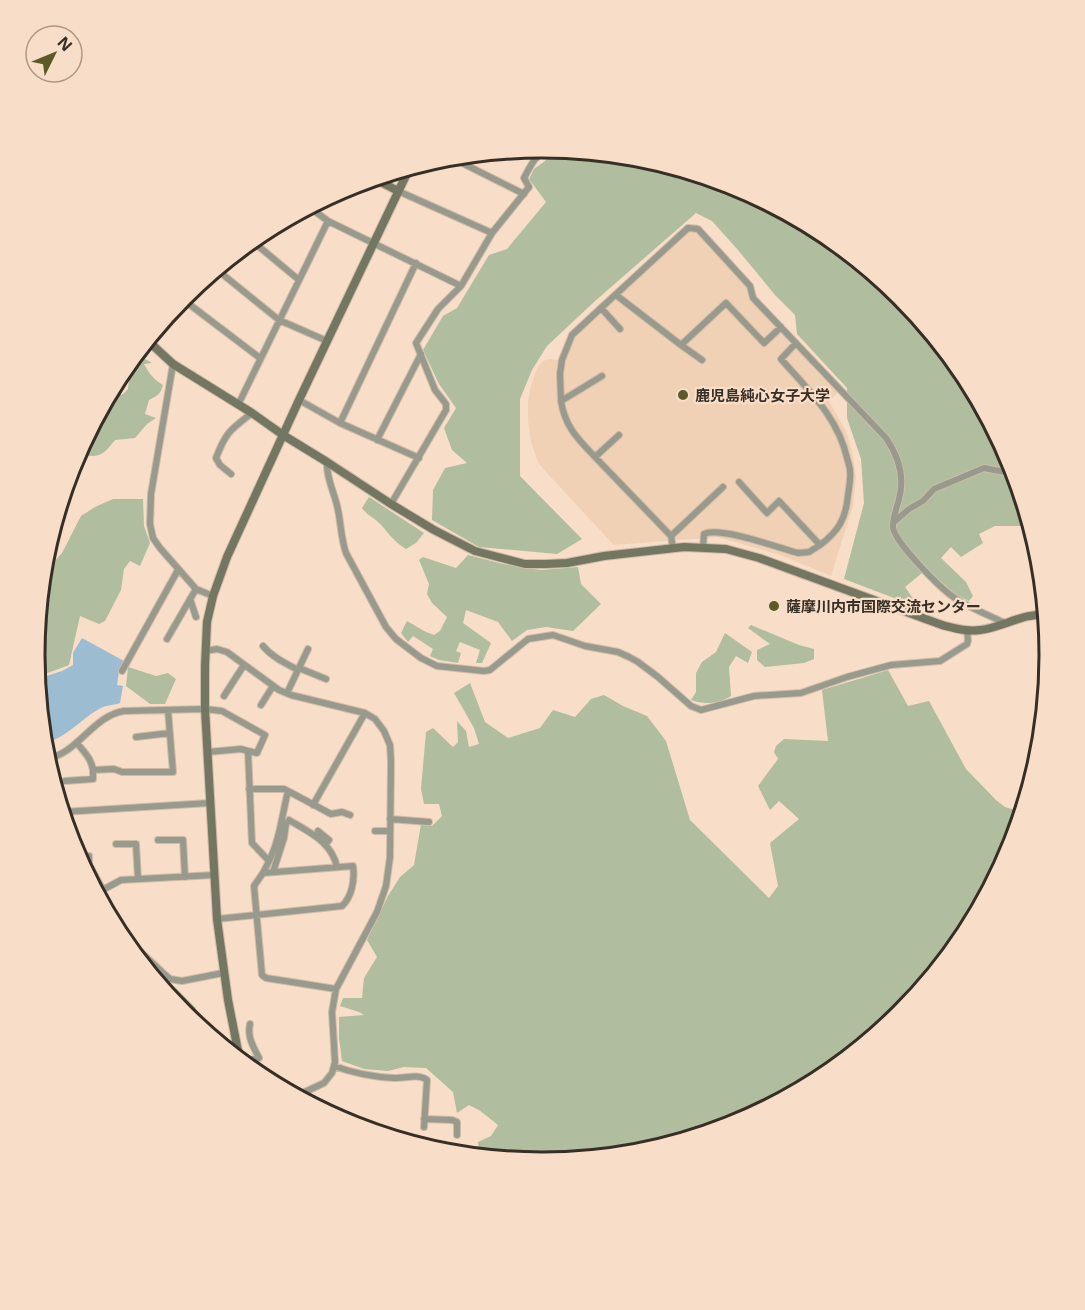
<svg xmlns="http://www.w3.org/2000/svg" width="1085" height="1310" font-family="'Open Sans','Noto Sans JP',sans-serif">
<rect width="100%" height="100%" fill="#f8dec8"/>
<path fill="#f0d1b6" d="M697,224L753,284L757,297L843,388L829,401L846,431L852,451L856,477L853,506L831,576L783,556L718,537L614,545L544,470L538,462L531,442L528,420V401L531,385L537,368L543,361L549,359L558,360L568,335L687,225Z"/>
<path fill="#b0bd9f" d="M560,150H570L642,157L737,186L825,233L902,296L965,373L1012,461L1032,526H995L979,534L983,543L961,557L951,547L941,558L966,582L973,596L969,601L955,594L927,569L905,587L917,604L915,606L844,579L864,503L861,459L847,418V388L797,334L795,315L775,295L738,250L712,221L696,213L594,302L547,346L532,370L520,399V476L582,539L557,554L479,547L432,520L433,490L445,468L467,463L452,450L444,428L456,408L439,384L423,350L443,316L457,308L489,255L507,249L546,202L529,179L534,169Z
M134,356H140L152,363L144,364C149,373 153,379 163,385C161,394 157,396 149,400L145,414L156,418L147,424L135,438L115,440C102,457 98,458 77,454L106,398L123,394L128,389L129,379L125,367Z
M369,497L424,533L416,543L406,549C391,540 388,531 377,521C371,516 366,514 362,508Z
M113,499H143L144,526L150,543L140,566L130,561L124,569L121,590L105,621L99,624L80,616L69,665L37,677L35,655L44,564L53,563L62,553L81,516L95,507Z
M468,555L503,564L540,570L578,567L581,584L601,604L573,631L546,627L527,630L512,641L498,622L466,610L463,623L491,643L482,663H476L480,650L460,642L456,651L461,653L458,663L439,660L430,656L433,649L413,636L408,642L401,633L407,621L424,631L434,635L440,631L447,617L432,603L427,594L429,584L419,560L423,557L456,568Z
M751,625L799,645L814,649V659L804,663L765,667L757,660V650L770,644L748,628Z
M725,633L752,652L748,663L736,656L729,667L731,696C719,704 704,705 691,700L696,692V673L702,662L716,652Z
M128,667L156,676L168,673L176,679L165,704H150L126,686Z
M888,670L908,706L929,701L966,769L996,800L1005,807L1015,810L1024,809L1012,850L965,938L901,1014L824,1078L737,1124L641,1153L542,1163L479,1157L478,1142L491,1136L498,1125L479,1110L469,1105L457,1113L453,1092L426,1068L404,1067L388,1071L364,1069L342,1061L339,1038V1017L364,1015L359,1012L340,1006L343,998H362L364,978L377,957L367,940L388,896L400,877L414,865L421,824L432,826L442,816L439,804H424L421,789L426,732L433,728L453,747L458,742L457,721L466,731L469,747L479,744L474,728L454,693L470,683L485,722L508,738L540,728L553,710L575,717L591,699L604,695L623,706L647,716L666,741L690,820L769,898L778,886L770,843L799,819L779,801L770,810L758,786L778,759L774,752L776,746L784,739L828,741L822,690Z
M130,949L175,987L196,1008L187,1017Z"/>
<path fill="#9bbcd1" d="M82,638L124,661L119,671L117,685L123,686L120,703C114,705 107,705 101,708C81,718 67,739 43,743L37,679L62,671L73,665V653Z"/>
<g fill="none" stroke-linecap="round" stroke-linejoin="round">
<path stroke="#9bbcd1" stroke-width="2" d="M955,360C952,383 972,397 986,412"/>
<defs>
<path id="street" d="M529,148L539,155
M448,156L524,194
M398,191L492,233
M309,207L328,221L461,286
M251,240L299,280
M216,269L279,320L327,341
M616,295L681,345L726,303L764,343L781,327
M181,298L260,358
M601,308L688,228L698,229L750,286L753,298L886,438C899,457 905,477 899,499C897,507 893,517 893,526C892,540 942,590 955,598C970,608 988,615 1005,623
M681,345L702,360
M173,364L151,494L150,524L153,538L160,548L196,589L213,596
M299,400L340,423L419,458
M561,401L560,374L562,360L572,335L601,308L620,329
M238,405L328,221
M340,423L416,263
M619,435L595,457L671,536
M377,440L421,354
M595,457C578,439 565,427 561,401L602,376
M327,462C326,479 335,493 338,510C341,524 341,539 346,553L386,627L396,639L421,658L437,666L484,671L490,670L528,639L553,635L585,646L618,652L629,657L638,662L658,677L691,706L701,710L754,696L801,693L847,677L891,665L940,661L967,644L968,640L967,630
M231,474L220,465L216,458C226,432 230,430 252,413
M739,482L767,513L779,501L820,545C839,531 846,518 848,495C849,487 851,479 850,471C850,467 848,462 847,458C838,417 808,390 781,359L796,343
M391,504L446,410V404L435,390L416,343L438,309L461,286L492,233L529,187L524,178C531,165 536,153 551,148
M894,522L909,509L923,501L934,489L984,468L1005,472L1010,469L1013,463
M673,548L671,536L723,487
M703,548L704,534C719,526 780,548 798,553L809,552L820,545
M190,599L196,617
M167,639L196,589
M263,646C272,657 285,663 298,670
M205,651L217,649L227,652L279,690L291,695L365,713L375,719L384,731L390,745L391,761L390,857L386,886L377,912L336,989L332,1012L335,1062L332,1073L324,1083L296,1096
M299,668L326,679
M122,671L178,570
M287,693L308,649
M224,696L244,665
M261,705L273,686
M136,737L170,733
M77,743C84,752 91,758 93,770
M208,752L241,749L248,751L252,843L269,861L263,873
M46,759C78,754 92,716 124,711L205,709L222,711L265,735L257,753L248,751
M65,781L93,779V770L114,769L122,772H173L168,710
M249,789H284L288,791C282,815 280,839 269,861
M288,791L331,814L342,812L350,815
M313,805L365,713
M62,812L210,803
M390,819L429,822
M318,831L329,840L325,845
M375,831H390
M158,840H183L185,877
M116,844H136L138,879
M89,856V865L103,890
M273,872L284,838L286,824L289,820C309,832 332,842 337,867
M97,893L121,880L214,875
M217,919L342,906C352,897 355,879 353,866L263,873L254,886L262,975L266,978L336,989
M114,927L162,972L170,979L182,981L223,973
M241,1062L259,1058C253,1046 247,1037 250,1024
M334,1066C353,1073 374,1077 394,1078C405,1079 417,1073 427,1080L424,1127
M424,1119L452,1120L457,1122V1135"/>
<path id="secondary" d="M373,178L398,191
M147,340L173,364L252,413L283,435L327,462L391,504L434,530L475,551L525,564H546L567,563L604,556L684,547L726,549L759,558L942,625C954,628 967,632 980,630C1001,628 1025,612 1047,615
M240,1061L228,1000L217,919L205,709V666L207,622L213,596L227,557L299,400L410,167"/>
</defs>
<use href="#street" stroke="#d1bba7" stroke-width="8"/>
<use href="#secondary" stroke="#d1bba7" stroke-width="10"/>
<use href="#street" stroke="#979a8c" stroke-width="6"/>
<use href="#secondary" stroke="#737762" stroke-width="8"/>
</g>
<g fill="#5c5b28" stroke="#f8dec8" stroke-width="2">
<circle cx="683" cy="395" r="6"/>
<circle cx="774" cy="606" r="6"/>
</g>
<g text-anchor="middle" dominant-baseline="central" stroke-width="4.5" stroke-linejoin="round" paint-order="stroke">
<g font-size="15" font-weight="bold" fill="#372e25" stroke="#f8dec8" text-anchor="start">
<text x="695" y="395">鹿児島純心女子大学</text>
<text x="786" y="606">薩摩川内市国際交流センター</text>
</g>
</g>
<path d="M0 0H1085V1310H0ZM45 655a497 497 0 1 1 994 0a497 497 0 1 1-994 0Z" fill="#f8dec8" fill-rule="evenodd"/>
<path fill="none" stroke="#372e25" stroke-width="3" d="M45 655a497 497 0 1 1 994 0a497 497 0 1 1-994 0Z"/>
<g transform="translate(54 54) rotate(47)"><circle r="28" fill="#f8dec8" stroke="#ab9887" stroke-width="1.5"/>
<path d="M0-4.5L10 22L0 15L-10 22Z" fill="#5c5b28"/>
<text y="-9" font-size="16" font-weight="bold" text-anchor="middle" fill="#372e25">N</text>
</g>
</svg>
